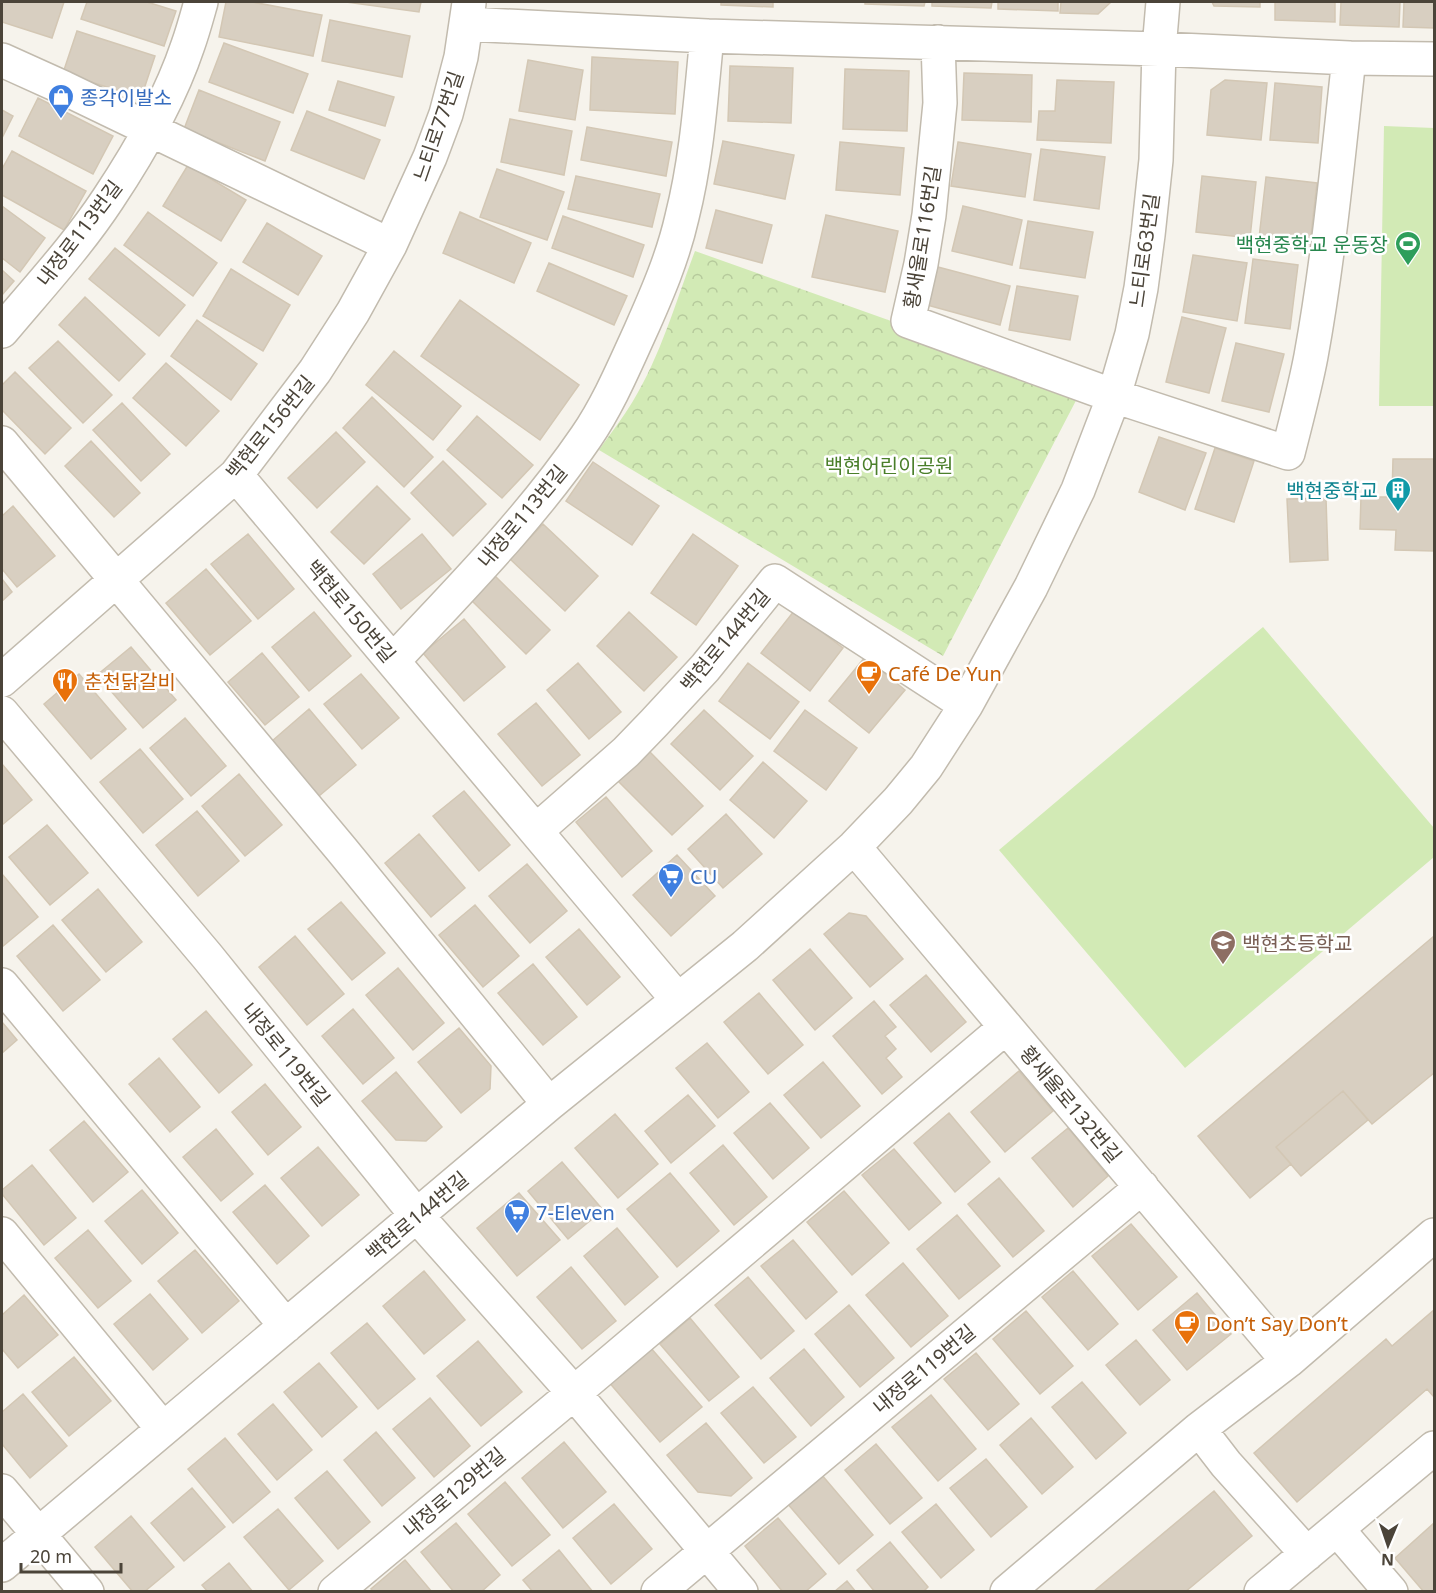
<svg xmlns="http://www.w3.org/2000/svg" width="1436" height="1593" font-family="'Noto Sans','Noto Sans KR',sans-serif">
<defs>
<pattern id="forest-crowns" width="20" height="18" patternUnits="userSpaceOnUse" patternTransform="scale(1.5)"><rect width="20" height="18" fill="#d2eab5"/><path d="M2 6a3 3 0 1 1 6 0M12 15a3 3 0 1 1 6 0" fill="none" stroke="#b6ca9c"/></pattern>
</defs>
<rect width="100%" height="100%" fill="#f6f3ec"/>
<path fill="#d2eab5" d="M1384,126L1434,128V406H1379Z
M1263,627L1434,828V857L1185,1068L999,850Z"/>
<path fill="url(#forest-crowns)" d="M695,251L1082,389L943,656L599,450C610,434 623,418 633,401C661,355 676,301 695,251Z"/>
<path fill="#d8cfc1" stroke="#d3c7b4" stroke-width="1.5" d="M2,2H64L52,38L2,22Z
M87,2H147L176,11L164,46L81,19Z
M226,2H252L322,15L313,56L219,37Z
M346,2H421L419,12Z
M721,2H773V7L721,5Z
M865,2H925L924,6L865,4Z
M932,2H992L991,8L932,6Z
M998,2H1058V11L998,9Z
M1061,2H1111L1098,14L1060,13Z
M1212,2H1260V7L1214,6Z
M1275,2H1335V22L1275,20Z
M1341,2H1400L1399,27L1340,25Z
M1404,2H1434V28L1403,27Z
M330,20L410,36L402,77L322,61Z
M77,31L155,56L141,98L63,73Z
M224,43L308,74L293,113L209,82Z
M592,57L678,62L675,114L590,110Z
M528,60L583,70L575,120L519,111Z
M730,66L793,68L791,123L728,121Z
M845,69L909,71L907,131L843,129Z
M964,73L1032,75L1031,122L962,120Z
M1057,80L1114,82L1111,143L1037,140L1039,111H1055Z
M1225,80L1267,83L1261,140L1207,135L1211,90Z
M338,81L394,97L385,126L329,110Z
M1275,83L1322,87L1318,143L1270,140Z
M199,90L280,122L265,161L184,129Z
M38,98L113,136L93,174L19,136Z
M2,110L13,116L2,138Z
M307,111L380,140L364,179L291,150Z
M510,119L572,131L564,175L501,162Z
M587,127L672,142L666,176L581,160Z
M723,141L794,155L785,199L714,184Z
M840,142L904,148L900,195L836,190Z
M958,142L1031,154L1025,197L951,186Z
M1041,149L1105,157L1099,209L1034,200Z
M12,151L86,191L64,230L2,195V169Z
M188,165L246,200L221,241L163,206Z
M497,169L564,192L547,240L480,217Z
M576,176L660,194L652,227L568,209Z
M1202,176L1256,182L1250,238L1196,232Z
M1266,177L1317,183L1310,244L1259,238Z
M2,206L45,238L20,272L2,258Z
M963,206L1022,220L1012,265L952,251Z
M716,210L772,225L762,263L706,248Z
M148,212L217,263L193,296L124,245Z
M460,212L531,243L514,283L443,253Z
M826,215L898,231L885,292L812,277Z
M563,216L644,245L633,277L552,248Z
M1028,221L1093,232L1085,278L1020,268Z
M267,223L322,256L298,295L243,262Z
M115,248L185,305L159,336L89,279Z
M1193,255L1247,263L1237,321L1183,312Z
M1253,259L1298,265L1290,329L1245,323Z
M549,263L627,296L614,325L537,291Z
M938,267L1010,286L1000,325L927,305Z
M231,269L290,305L263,351L203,316Z
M2,270L14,281L2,295Z
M1017,286L1078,296L1070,340L1009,330Z
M85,297L145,354L119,381L59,325Z
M460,300L579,385L540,440L421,356Z
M1182,317L1226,328L1209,393L1166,382Z
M197,320L257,364L231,400L171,356Z
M58,341L112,395L83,423L29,368Z
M1236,343L1284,354L1269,412L1222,401Z
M394,351L461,406L433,440L366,385Z
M166,363L219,411L186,446L133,398Z
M15,372L71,428L45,454L2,410V385Z
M372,397L433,457L404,487L343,428Z
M122,403L170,454L141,481L93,430Z
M477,416L533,465L502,498L447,450Z
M336,432L365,462L317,508L288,478Z
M1159,437L1206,453L1185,510L1139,492Z
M91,441L140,493L114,517L65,466Z
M1215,448L1254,461L1234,522L1195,509Z
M1393,459H1434V551L1395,550L1396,530L1360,529L1361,497H1392Z
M443,461L486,504L453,536L411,493Z
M593,462L659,506L632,545L566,501Z
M377,486L410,519L364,564L331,532Z
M1326,498L1328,560L1290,562L1287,499Z
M13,506L55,556L17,587L2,569V516Z
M543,524L598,576L565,611L510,559Z
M248,534L294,589L258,619L211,564Z
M422,534L451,569L401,609L373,574Z
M693,534L738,566L696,625L651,593Z
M206,569L251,621L210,655L166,603Z
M494,575L550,630L526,654L470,599Z
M2,579L12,592L2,601Z
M794,611L843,648L810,691L761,653Z
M314,612L351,656L309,691L272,647Z
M629,612L677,657L644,691L597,646Z
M464,619L505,667L464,701L423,653Z
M131,647L176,700L143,728L97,675Z
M262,653L299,697L265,725L228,682Z
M865,657L905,690L869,733L829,701Z
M578,663L621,712L589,739L547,690Z
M748,663L799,702L770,739L719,701Z
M79,674L126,729L91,759L44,704Z
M361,674L399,718L362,749L324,704Z
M536,703L580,755L542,786L498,734Z
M309,709L356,765L319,796L272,741Z
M704,710L753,756L720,790L671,744Z
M805,710L857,748L826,790L774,751Z
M185,718L226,766L191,796L150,748Z
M140,749L183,799L143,833L100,782Z
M649,751L703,806L672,835L618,781Z
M763,762L807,801L774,838L730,800Z
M2,764L32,800L2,825Z
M239,774L282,825L245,856L202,806Z
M464,791L510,845L479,871L433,816Z
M606,797L652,851L622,877L576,822Z
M197,811L239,861L198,896L156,845Z
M726,814L762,854L723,888L688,849Z
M47,825L88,873L50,905L9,857Z
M419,834L465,888L431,917L385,863Z
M677,855L715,896L671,936L633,895Z
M527,864L567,911L530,943L489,896Z
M2,874L38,917L2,947Z
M98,889L142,942L106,972L62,920Z
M341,902L385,953L352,980L308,929Z
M475,905L519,956L483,987L439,935Z
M849,913L866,916L903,959L870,987L824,934Z
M53,925L100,980L63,1011L17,956Z
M579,929L620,977L587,1005L546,957Z
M295,936L344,994L307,1025L259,967Z
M1434,936V1073L1372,1124L1343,1091L1276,1147L1291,1164L1250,1198L1198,1136Z
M810,949L852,998L815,1030L773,980Z
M533,964L577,1017L543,1045L498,993Z
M398,968L444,1023L413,1050L366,995Z
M926,975L966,1022L931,1052L890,1005Z
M759,993L803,1045L768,1074L724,1022Z
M874,1001L896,1027L885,1036L896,1049L886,1058L902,1077L882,1094L833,1036Z
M353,1009L394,1058L363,1084L322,1036Z
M206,1011L252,1065L219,1093L173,1039Z
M2,1022L17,1040L2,1053Z
M459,1028L491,1066L490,1089L461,1113L418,1062Z
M707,1043L749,1092L718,1118L676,1068Z
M159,1058L200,1107L170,1132L129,1084Z
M823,1062L860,1106L821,1138L784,1095Z
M1019,1071L1053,1111L1005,1152L971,1112Z
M396,1072L442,1127L426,1141L396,1140L362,1101Z
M265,1084L301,1127L268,1155L232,1112Z
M1343,1091L1368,1120L1301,1176L1276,1147Z
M688,1095L715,1126L671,1163L645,1131Z
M770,1103L809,1148L773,1179L734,1133Z
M949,1113L990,1162L955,1192L914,1143Z
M615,1114L658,1164L618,1198L575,1148Z
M84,1121L128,1172L93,1202L50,1150Z
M1068,1128L1108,1176L1073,1207L1032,1158Z
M216,1129L253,1174L221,1201L183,1157Z
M723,1145L767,1197L734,1225L690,1173Z
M318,1147L359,1195L322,1226L281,1178Z
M894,1149L941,1203L909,1230L862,1175Z
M562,1162L603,1210L568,1239L528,1191Z
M32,1165L76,1218L44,1245L2,1194V1190Z
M670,1173L719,1231L677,1267L627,1209Z
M999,1178L1044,1231L1013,1257L968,1204Z
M265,1185L309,1236L277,1264L233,1212Z
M142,1190L178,1233L142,1264L105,1221Z
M844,1191L889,1243L852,1275L807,1222Z
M519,1193L560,1240L517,1276L477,1228Z
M957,1215L1000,1266L959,1299L917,1249Z
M1131,1224L1177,1277L1138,1310L1092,1256Z
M617,1228L658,1277L625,1305L584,1256Z
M88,1230L131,1281L98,1308L55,1258Z
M793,1240L837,1292L806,1319L761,1266Z
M195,1250L239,1301L202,1333L158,1281Z
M903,1263L948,1316L911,1347L866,1295Z
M571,1267L616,1321L582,1349L537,1297Z
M424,1271L465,1320L424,1354L383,1306Z
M1073,1271L1118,1324L1088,1350L1042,1297Z
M748,1277L794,1331L761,1359L715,1305Z
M1197,1293L1231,1334L1187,1370L1153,1330Z
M150,1294L188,1339L153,1370L114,1324Z
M24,1295L58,1335L18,1368L2,1349V1315Z
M849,1305L894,1358L860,1387L815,1334Z
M1434,1310V1397L1427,1389L1297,1502L1254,1453L1386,1339L1392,1346Z
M1026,1311L1073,1366L1040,1394L993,1339Z
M690,1318L739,1377L709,1401L660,1344Z
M367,1323L415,1379L378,1409L331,1353Z
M1136,1340L1170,1380L1140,1405L1106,1365Z
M478,1341L522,1392L481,1426L437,1376Z
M650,1347L702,1407L660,1442L608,1381Z
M804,1349L844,1397L811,1426L770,1378Z
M976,1353L1019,1404L988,1430L944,1379Z
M74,1357L111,1401L69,1436L32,1392Z
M319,1363L357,1407L322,1437L284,1392Z
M1082,1382L1126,1433L1096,1459L1052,1407Z
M753,1387L796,1437L764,1463L721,1413Z
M23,1394L67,1446L30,1478L2,1444V1412Z
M931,1395L976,1449L938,1481L892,1427Z
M430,1398L470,1446L434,1477L393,1429Z
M273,1404L312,1450L277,1480L238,1434Z
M1031,1418L1073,1467L1042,1494L1000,1445Z
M706,1423L752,1478L731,1496L698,1492L667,1455Z
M376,1432L415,1478L382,1506L344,1460Z
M225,1438L270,1492L233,1523L188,1469Z
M564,1442L606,1492L563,1528L522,1478Z
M876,1444L922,1498L890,1524L845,1470Z
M986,1459L1027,1507L991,1537L950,1488Z
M327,1471L370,1522L338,1549L295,1498Z
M821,1474L873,1535L839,1564L787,1503Z
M505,1482L550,1535L512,1566L468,1514Z
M192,1488L225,1527L184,1561L151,1523Z
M1214,1491L1252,1536L1185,1592H1093Z
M614,1504L652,1549L611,1584L573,1538Z
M936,1504L974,1550L941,1578L902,1532Z
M278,1509L323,1561L289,1590L244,1537Z
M131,1516L174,1567L144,1592H133L95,1547Z
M778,1518L826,1574L805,1592H783L745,1546Z
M456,1523L500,1575L481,1592H454L421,1552Z
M1434,1523V1592H1424L1395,1558Z
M890,1542L928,1587L923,1592H875L857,1570Z
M559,1550L593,1592H533L523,1580Z
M405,1560L432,1592H373L371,1589Z
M229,1563L253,1592H208L202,1585Z
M847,1581L856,1592H834Z"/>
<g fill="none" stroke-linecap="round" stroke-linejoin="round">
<defs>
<path id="minor" d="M467,24L707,36L1159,49L1349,58L1434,59
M938,42L940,103L929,215L921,264L908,321L1114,396L1288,453C1296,421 1305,388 1311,356C1329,257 1338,157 1349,58
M2,60L64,88L390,245
M2,331C38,288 77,246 108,199C138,154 171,96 188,45C193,31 197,16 201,2
M2,443L342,850L549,1104
M236,475L678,1000
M393,661C460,589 530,519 586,437C608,405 624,367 640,332C657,294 673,257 682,217C697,158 701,96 707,36
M2,680L236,475L315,371L353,312L390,245L430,157L446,114L461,57L469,3
M2,713L207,956L417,1216L574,1393L741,1592
M536,831L626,752L654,723L705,668L775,581L966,705
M854,847L1288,1361
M2,985L286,1326
M2,1234L163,1429
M1199,1429L1226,1464L1307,1554
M2,1491L87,1592
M1337,1529L1391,1592
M2,1565L549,1104L745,946L854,847L898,801L926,767L966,705L1031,587L1078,490L1114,396L1132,334L1141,288L1148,235L1156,160L1159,49L1163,2
M335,1592L574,1393L1006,1027
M658,1592L1142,1187
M1007,1592L1199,1429L1288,1361L1434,1235
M1261,1592L1434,1448"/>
</defs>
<use href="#minor" stroke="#c2bbae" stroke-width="36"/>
<use href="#minor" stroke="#fff" stroke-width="33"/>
</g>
<defs>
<symbol id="shop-pin" viewBox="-11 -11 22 30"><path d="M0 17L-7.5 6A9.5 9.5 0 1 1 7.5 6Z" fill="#3f7fe0" stroke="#fff"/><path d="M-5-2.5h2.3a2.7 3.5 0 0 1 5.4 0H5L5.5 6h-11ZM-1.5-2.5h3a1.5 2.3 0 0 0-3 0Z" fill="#fff"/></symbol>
<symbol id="stadium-pin" viewBox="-11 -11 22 30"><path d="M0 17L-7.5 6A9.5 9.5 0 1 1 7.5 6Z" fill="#2e9e5b" stroke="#fff"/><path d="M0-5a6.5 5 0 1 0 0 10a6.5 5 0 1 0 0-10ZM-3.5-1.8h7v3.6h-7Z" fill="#fff"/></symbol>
<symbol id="building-pin" viewBox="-11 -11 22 30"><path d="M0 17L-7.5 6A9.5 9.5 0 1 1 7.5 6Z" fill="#0f9aa8" stroke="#fff"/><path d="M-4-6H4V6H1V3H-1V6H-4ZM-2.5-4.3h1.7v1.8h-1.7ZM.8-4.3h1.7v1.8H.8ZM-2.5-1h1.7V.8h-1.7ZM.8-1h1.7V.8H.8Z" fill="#fff"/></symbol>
<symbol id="cafe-pin" viewBox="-11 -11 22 30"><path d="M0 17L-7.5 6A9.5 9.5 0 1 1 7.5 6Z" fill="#e8710a" stroke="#fff"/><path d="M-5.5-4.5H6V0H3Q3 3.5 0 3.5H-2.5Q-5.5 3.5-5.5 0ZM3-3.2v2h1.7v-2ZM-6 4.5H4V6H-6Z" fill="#fff"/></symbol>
<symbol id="restaurant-pin" viewBox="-11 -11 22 30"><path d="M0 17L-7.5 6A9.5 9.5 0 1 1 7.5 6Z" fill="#e8710a" stroke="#fff"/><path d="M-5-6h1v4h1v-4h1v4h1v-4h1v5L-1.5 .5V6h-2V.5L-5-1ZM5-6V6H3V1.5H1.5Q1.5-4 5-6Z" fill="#fff"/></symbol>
<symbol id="supermarket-pin" viewBox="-11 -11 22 30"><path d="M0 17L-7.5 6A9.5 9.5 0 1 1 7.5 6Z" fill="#3f7fe0" stroke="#fff"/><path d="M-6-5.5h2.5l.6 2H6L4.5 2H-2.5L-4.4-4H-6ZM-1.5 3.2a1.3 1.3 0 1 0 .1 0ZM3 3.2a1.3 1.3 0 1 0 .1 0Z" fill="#fff"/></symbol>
<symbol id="school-pin" viewBox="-11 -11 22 30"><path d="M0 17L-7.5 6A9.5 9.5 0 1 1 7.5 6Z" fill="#8d6e63" stroke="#fff"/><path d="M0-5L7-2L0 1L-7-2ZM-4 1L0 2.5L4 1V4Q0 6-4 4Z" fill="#fff"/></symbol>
</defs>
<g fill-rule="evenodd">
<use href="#shop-pin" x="46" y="82" width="30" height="40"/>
<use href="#stadium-pin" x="1393" y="229" width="30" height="40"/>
<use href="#building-pin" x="1383" y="475" width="30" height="40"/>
<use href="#cafe-pin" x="854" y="658" width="30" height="40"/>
<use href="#restaurant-pin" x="50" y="666" width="30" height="40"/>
<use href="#supermarket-pin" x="656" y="861" width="30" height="40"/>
<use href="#school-pin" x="1208" y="928" width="30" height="40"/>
<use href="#supermarket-pin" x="502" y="1197" width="30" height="40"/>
<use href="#cafe-pin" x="1172" y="1308" width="30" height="40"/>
</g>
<g text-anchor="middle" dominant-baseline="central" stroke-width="5" stroke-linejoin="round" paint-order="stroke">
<g font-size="20" fill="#366cbe" stroke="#fff" text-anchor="start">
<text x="80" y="97">종각이발소</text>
<text x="690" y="876">CU</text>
<text x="536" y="1212">7-Eleven</text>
</g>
<g font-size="20" fill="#4b4439" stroke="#fff">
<text transform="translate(438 126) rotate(-71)">느티로77번길</text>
<text transform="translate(79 233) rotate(-53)">내정로113번길</text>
<text transform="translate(922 237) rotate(-81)">황새울로116번길</text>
<text transform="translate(1144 250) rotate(-82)">느티로63번길</text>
<text transform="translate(270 427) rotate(-51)">백현로156번길</text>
<text transform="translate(522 516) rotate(-50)">내정로113번길</text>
<text transform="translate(351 611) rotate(50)">백현로150번길</text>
<text transform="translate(725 640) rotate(-50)">백현로144번길</text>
<text transform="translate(286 1054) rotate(51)">내정로119번길</text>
<text transform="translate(1071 1104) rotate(50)">황새울로132번길</text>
<text transform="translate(417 1216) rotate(-40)">백현로144번길</text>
<text transform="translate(924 1369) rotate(-40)">내정로119번길</text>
<text transform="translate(454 1492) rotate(-40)">내정로129번길</text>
</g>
<g font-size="20" fill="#27864d" stroke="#fff" text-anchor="end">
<text x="1388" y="244">백현중학교 운동장</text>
</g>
<g font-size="20" fill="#4a7f2a" stroke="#fff">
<text x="889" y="465">백현어린이공원</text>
</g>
<g font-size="20" fill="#0d838f" stroke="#fff" text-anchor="end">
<text x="1378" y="490">백현중학교</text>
</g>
<g font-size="20" fill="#c56008" stroke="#fff" text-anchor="start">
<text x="888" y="673">Café De Yun</text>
<text x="84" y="681">춘천닭갈비</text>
<text x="1206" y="1323">Don’t Say Don’t</text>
</g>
<g font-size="20" fill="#785e54" stroke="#fff" text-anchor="start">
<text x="1242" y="943">백현초등학교</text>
</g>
</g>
<rect width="1436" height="1593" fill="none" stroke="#4b4439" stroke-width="6"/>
<g transform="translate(1388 1545) rotate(182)" stroke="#ffffff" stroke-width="4.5" paint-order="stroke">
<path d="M0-4.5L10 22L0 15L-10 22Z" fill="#4b4439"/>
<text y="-9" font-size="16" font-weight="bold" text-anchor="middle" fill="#4b4439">N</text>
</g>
<path d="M21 1563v9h100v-9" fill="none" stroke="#4b4439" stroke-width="3"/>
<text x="30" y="1563" font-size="18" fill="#4b4439" stroke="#ffffff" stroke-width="4.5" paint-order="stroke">20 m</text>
</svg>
